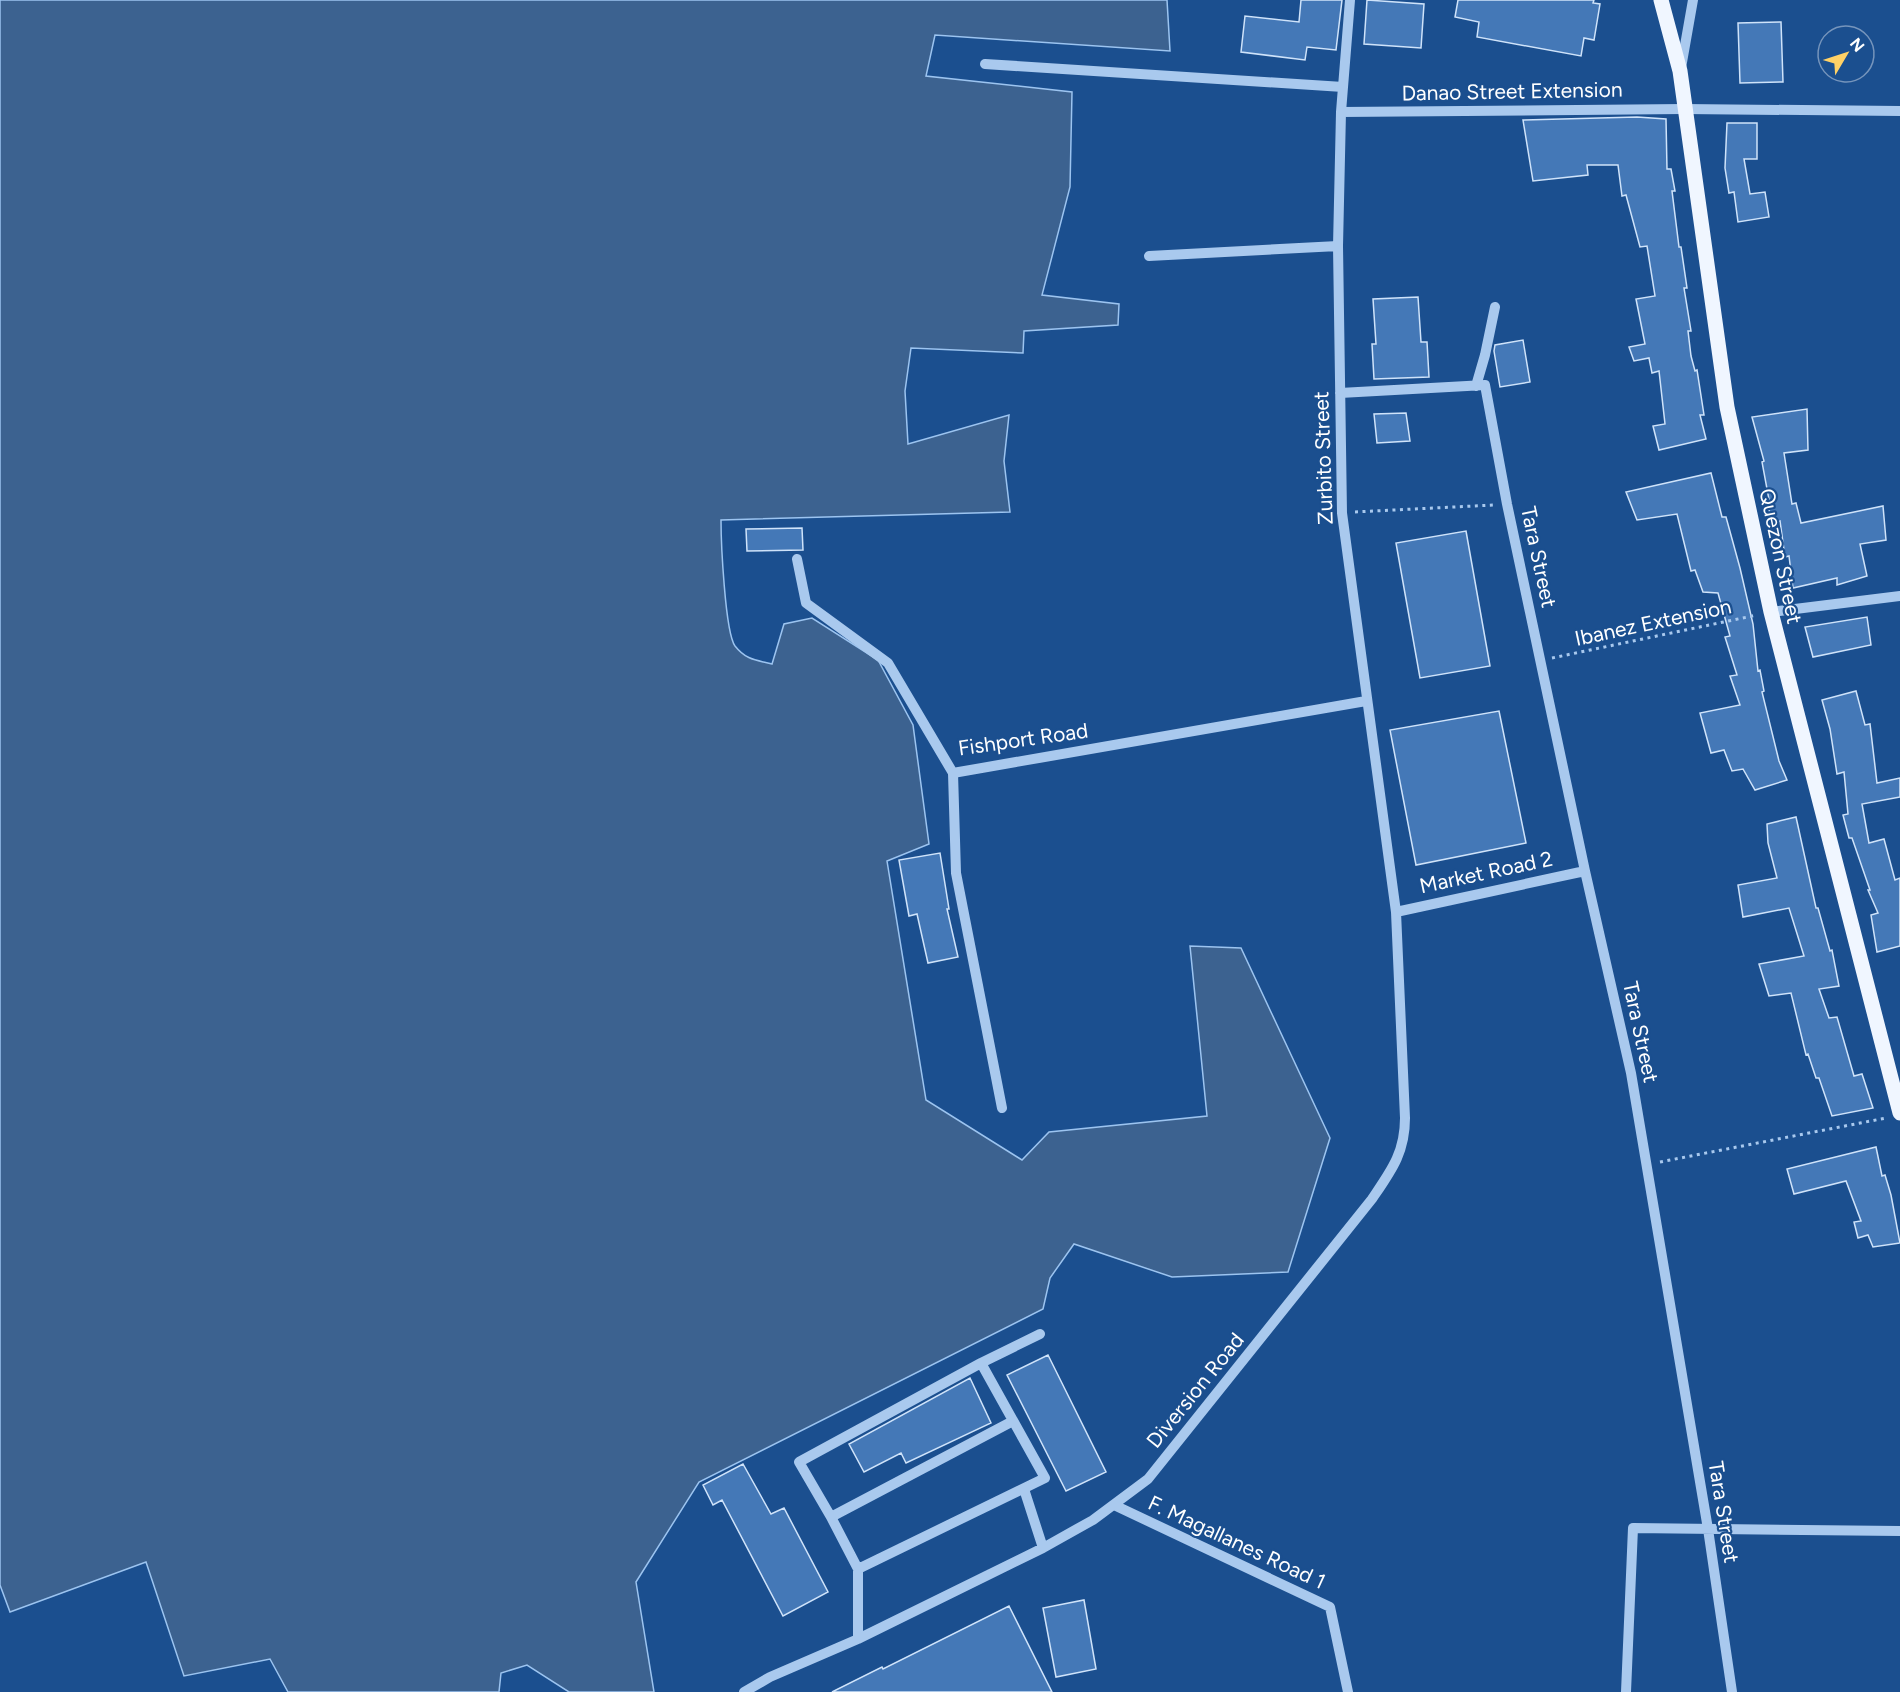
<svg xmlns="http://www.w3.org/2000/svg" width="1900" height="1692" font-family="Figtree,sans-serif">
<rect width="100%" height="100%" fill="#1b4f8f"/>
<path fill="#3c6290" stroke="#9cc4f0" stroke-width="1.5" d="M0,0H1167L1170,51L935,35L926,76L1072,92L1070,187L1042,295L1119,304L1118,325L1024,331L1023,353L911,348L905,391L908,444L1009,415L1004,461L1010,512L721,520C721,541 725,632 735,646C746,660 756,660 772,664L784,624L812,618L878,660L913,725L929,844L887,861L926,1100L1022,1160L1049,1132L1207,1116L1190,946L1241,948L1330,1138L1288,1272L1172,1277L1074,1244L1050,1278L1043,1309L699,1482L636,1582L654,1692H569L527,1665L501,1673L499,1692H288L270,1659L184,1676L146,1562L10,1612L0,1585Z"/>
<path fill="#4478b7" stroke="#cfe3fa" stroke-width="1.5" d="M1301,0H1342L1336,50L1307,47L1305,60L1241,52L1245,16L1299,22Z
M1367,0L1424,4L1421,48L1364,44Z
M1458,0H1594L1593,3L1600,4L1594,40L1584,38L1581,56L1477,37L1479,22L1455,17Z
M1781,22L1783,82L1740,83L1738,23Z
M1637,117L1666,119L1667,169H1671L1675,191H1672L1679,247H1681L1687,288H1684L1691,331H1688L1691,356L1695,371L1697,370L1704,415H1700L1706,439L1659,450L1653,426L1665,424L1659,371L1652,373L1649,358L1634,361L1629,347L1645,344L1636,299L1655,296L1647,246L1640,247L1626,195L1622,196L1618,165H1587L1588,175L1533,181L1523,120Z
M1727,123H1757V159H1744L1750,194L1765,192L1769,217L1738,222L1734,192L1729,193L1725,168Z
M1418,297L1421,342H1427L1429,377L1374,379L1372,344H1376L1373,299Z
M1523,340L1530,382L1500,387L1494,351L1495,345Z
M1807,409L1808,450L1784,453L1792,504L1796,503L1801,523L1883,506L1886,540L1860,544L1867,576L1837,585V578L1793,588L1789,556L1785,557L1780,521L1774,523L1767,505H1770L1762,462L1764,461L1752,417Z
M1406,413L1410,441L1377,443L1374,414Z
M1711,473L1722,517H1726L1740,568L1753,624L1758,671L1760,670L1764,691L1762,692L1779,761L1787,780L1755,790L1743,769L1732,771L1724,750L1711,753L1700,713L1740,705L1730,676L1737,675L1725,637L1730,636L1718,593L1703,592L1695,570L1691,571L1677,514L1637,520L1626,492Z
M802,528L803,550L747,551L746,529Z
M1466,531L1490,666L1420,678L1396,543Z
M1867,617L1871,645L1813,657L1805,627Z
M1856,691L1865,725L1870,724L1877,783L1900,778V797L1862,804L1869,843L1884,839L1895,880L1900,878V946L1877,952L1871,915L1878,913L1868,890H1870L1852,838H1849L1843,815L1848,814L1844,772L1837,774L1830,729L1822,700Z
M1499,711L1526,843L1416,865L1390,730Z
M1796,817L1816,908H1818L1830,951L1832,950L1839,986L1819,989L1829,1018L1837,1017L1854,1076L1862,1074L1873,1108L1832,1116L1819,1078H1816L1808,1054L1806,1055L1791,993L1769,996L1759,964L1804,956L1789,908L1743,917L1738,885L1777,878L1768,843L1767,824Z
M940,853L949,909H947L958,957L928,963L917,914L909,916L899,860Z
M1876,1147L1882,1176L1885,1175L1891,1195L1900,1243L1873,1247L1868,1235L1858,1238L1854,1222L1861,1221L1846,1181L1794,1194L1787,1169Z
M1048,1355L1106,1472L1066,1491L1007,1375Z
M970,1378L991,1423L906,1463L901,1453L864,1472L849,1444Z
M743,1464L771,1514L784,1508L828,1592L783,1616L722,1500L713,1505L703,1485Z
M1084,1600L1096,1669L1056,1677L1043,1608Z
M1009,1606L1052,1692H832L882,1667L883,1669Z"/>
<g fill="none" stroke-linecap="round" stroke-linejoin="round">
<path stroke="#a9c9ee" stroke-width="3" stroke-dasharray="3 4.5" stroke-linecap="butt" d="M1355,512L1493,505
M1552,658L1757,615
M1660,1162L1886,1118"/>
<path stroke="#a9c9ee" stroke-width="10" d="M985,64L1343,87
M1681,68L1693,0
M1341,112L1684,109L1900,111
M1149,256L1338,246
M1476,386L1485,355L1495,307
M1340,393L1485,385L1507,504L1585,871L1631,1073L1708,1529L1732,1692
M797,559L806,603L888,663L953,773L956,873L1002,1108
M1771,612L1900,596
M953,773L1366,701
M1396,912L1585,871
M1024,1489L1043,1548
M1114,1505L1330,1607L1348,1692
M831,1517L1013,1421
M858,1569L1045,1478L981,1363
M858,1639V1569L831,1517L799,1462L981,1363L1040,1334
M744,1692L770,1677L858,1639L1043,1548L1093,1520L1148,1479L1372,1199C1391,1171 1405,1153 1405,1118L1396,912L1342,513L1338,246L1341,112L1350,0
M1626,1692L1633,1528L1900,1531"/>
<path stroke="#f0f6ff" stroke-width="15" d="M1661,0L1680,71L1727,407L1771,612L1900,1113"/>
</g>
<g text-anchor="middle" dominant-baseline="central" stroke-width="4.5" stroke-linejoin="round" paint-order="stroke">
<g font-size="21" fill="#fff" stroke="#1b4f8f">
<text transform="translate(1512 91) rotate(-1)">Danao Street Extension</text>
<text transform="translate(1323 458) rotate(-92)">Zurbito Street</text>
<text transform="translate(1781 556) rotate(78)">Quezon Street</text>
<text transform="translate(1539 557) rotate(78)">Tara Street</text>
<text transform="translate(1653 622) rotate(-12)">Ibanez Extension</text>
<text transform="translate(1023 739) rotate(-8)">Fishport Road</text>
<text transform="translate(1486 872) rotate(-12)">Market Road 2</text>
<text transform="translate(1641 1032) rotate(78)">Tara Street</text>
<text transform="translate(1195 1390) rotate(-51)">Diversion Road</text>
<text transform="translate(1724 1512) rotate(81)">Tara Street</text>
<text transform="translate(1237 1542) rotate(25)">F. Magallanes Road 1</text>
</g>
</g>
<g transform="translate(1846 54) rotate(51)"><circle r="28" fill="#1b4f8f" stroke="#7695bc" stroke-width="1.5"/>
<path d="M0-4.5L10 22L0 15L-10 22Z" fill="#ffd166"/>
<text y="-9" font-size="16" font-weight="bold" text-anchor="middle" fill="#ffffff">N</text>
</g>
</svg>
